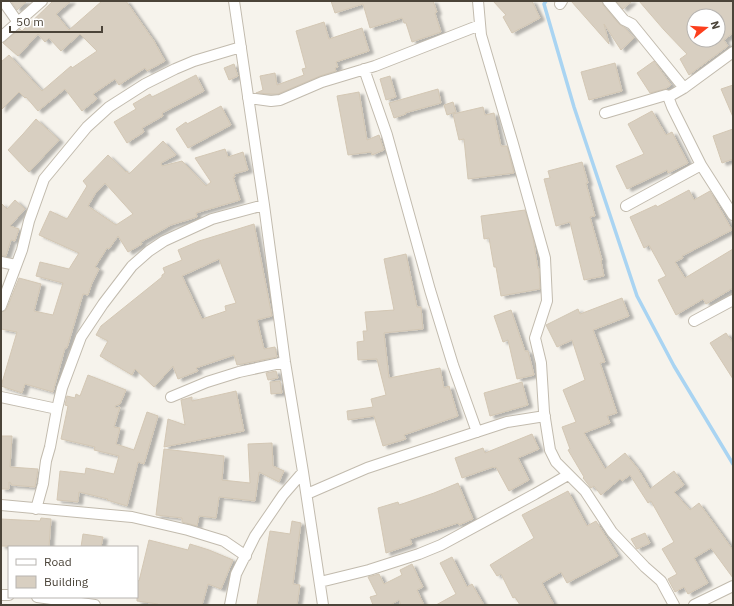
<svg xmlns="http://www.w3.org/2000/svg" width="734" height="606" font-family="'IBM Plex Sans',sans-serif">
<defs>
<filter id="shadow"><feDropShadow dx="4.5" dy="2.5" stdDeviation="1" flood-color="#0004"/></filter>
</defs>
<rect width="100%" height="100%" fill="#f6f3ec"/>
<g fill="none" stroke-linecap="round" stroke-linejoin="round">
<path stroke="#a9d4f2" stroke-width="3.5" d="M546,1L544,4L574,107L637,296L674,366L733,464"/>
</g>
<path fill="#d8cfc1" stroke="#d3c7b4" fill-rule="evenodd" filter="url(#shadow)" d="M11,1H27L17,10Z
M53,1H71L56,14L69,30L102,1H126L154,41L165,61L147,71L145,68L119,85L115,79L93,94L97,99L82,111L65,89L38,111L26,97L25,98L19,92L1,110V62L9,55L42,91L71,66L72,68L97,51L80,34L61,51L49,38L45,42L38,34L18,56L3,43L20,29L22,31Z
M331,1H433L437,12L435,13L441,32L412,42L406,23H404L402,18L370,28L363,4L335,13Z
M493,1H532L540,18L512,33L503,17L506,15Z
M571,1H602L603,5L619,24L625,28L634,38L621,50L604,24L609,44Z
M616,1H632L623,9Z
M639,1H733V33L724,40L728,46L689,75L680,59L687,54L664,30ZM694,16H718V40H694Z
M324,22L329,39L362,28L369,51L336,62L338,67L335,68L336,71L320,76L278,94H271L256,93L263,90L260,76L275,73L277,85L304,75L302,69L306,68L296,31Z
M654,61L671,85L665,89L650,93L637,73Z
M615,63L622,91L589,100L581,72Z
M234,64L238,76L229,80L224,68Z
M196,75L204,91L162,113L163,116L142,128L144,132L127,143L114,122L136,109L133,104L150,94L152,97Z
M390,76L396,97L386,100L380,79Z
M733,85V117L721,89Z
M438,89L441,103L405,113L406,114L394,118L389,103Z
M359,92L367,140L379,135L384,150L372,155L371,152L348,155L337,96Z
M453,102L456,112L447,115L444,105Z
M221,106L231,125L188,148L176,129L186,122L187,124Z
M483,107L485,115L494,113L501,146H507L514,173L468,179L464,139L459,140L453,114Z
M652,111L666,135L672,132L688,163L668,173L667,170L627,189L616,166L644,154L628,124Z
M36,119L59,140L29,172L8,150L23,134Z
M733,129V159L722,163L713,136Z
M163,141L176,155L161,163L162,166L182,161L206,186L211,182L195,158L225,149L228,157L243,152L248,170L234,174L235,177H233L240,200L196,213L197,217L171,225L141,242L142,244L128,252L118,236L109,249L107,248L95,267L99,269L92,283L88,295L83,294L67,348H65L53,392L25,384L22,393L1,386L17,332L1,329V312L5,311L7,308L19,278L41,284L34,311L53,315L63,283L36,276L40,262L69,269L79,253L39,235L50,211L67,219L87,186L83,181L108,155L126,172L127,171L129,174ZM105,183L133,214L116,225L88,206L95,194Z
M582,162L588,183H586L595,216L590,217L602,260L601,261L604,276L584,280L570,222L556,226L544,179L550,178L548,171Z
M689,190L694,200L710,191L732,230L682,256L683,258L675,262L685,278L733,249V288L706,304L703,299L676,315L658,280L666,276L649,245L644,248L630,217L656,205L657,207Z
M15,200L25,209L10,226L19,229L15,241L11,240L6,256H1V203L7,209Z
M525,210L533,238L538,269L539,268L540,289L501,296L496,267H494L489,238L484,239L481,216Z
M254,224L272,316L257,320L264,349L275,347L277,357L237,365L234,355L196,368L198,371L178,379L173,366L154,387L135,369L132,375L100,356L108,341L96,335L101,326L162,277V275L165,273L163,268L182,260L178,250L199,241ZM219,259L236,303L225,306L226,311L202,319L182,276Z
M406,254L417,307H421L423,329L384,333L389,378L440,368L444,388L449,386L458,416L404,435L406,439L383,446L374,416L348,420L347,411L373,407L371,399L386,395L377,359L358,360L357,342L364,341L363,331H367L365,312L394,310L384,259Z
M622,298L629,316L593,330L605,362L600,363L617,413L607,416L610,423L584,433L605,469L625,453L638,469L650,489L674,471L684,485L674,492L690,510L699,503L733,550V578L711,548L694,558L708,583L688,594L684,587L675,592L668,579L677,574L662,549L674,542L651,501L648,503L630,475L622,481L620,479L601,495L594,486L591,488L583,478L584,477L568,450L570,449L562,427L576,422L563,390L585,380L572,340L557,347L546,325L578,309L580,314Z
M511,310L525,351H528L534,375L517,379L508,340L503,342L494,316Z
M726,333L733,343V379L710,343Z
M276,371L278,378L268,380L266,373Z
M88,375L126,390L120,404L115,406L116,408L120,407L114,427L120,428L116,444L134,450L147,412L158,416L144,464L138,462L127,506L107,500L108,499L79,492L78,502L57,500L60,471L85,474L86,468L114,474L119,456L94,450L95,447L61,439L68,406L65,405L67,396L75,398L76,394L80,396Z
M280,381L282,393L271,394L270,382Z
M522,382L528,405L490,416L484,393Z
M236,391L244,431L164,447L168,419L185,425L181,400L192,397V401Z
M532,434L539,449L518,458L529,480L509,491L496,467L494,468L493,467L462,478L455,458L483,448L485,453Z
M1,436H12L10,467L38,469L35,487L11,485V483L9,482V489H1Z
M272,443L273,466L284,471L279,482L259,472L255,501L219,497L216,518L199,516L197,526L182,522V518L156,515L164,449L224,456L222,480L250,483L248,444Z
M458,483L473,519L459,525L458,523L410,539L412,544L386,553L378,508L398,502L399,505L434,493Z
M568,491L587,526L596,521L618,556L567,583L561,572L542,583L554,605H520L515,597L513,598L501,574L497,576L490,565L534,538L522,515Z
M41,518L51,519L49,547L1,546V519L40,521Z
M292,521L301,523L293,584L300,585L297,605H257L270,531L290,534Z
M645,533L650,543L637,549L631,539Z
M83,534L103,537L101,547H81Z
M149,540L188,550L190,544L209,550L233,560L221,589L208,584L202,605H157L158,604L137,601V580L139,581Z
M452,557L467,587L472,584L484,605H436L456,594L440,563Z
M412,564L423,587L417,590L424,605H401L399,600L390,605H373L370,597L377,595L368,577L379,574L384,584L402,575L400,570Z"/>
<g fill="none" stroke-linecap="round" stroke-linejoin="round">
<defs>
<path id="minor" d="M3,1L17,21
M234,1L264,205L285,362L303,472L323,605
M478,1L481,35L513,144L545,258L547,301L535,338L541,363L544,412L550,450L556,462L585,491L612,532L645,567L661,581L674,605
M608,1L624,20L632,24L684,88
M560,4L562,1
M1,37L42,1
M364,69L387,135L430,290L453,365L477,432
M670,96L669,99L672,107L701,165L733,215
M248,98L271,101L280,100L322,82L375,66L480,25
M605,113L666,95L670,96L684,88L733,52
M626,206L701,165
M1,262L16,265
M1,306L22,250L29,221L44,179L87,127L109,107L145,84L175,69L194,61L241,47
M694,321L733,300
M1,397L57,409
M171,397L207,382L239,372L285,362
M307,494L367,468L406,455L507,422L545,416
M1,505L132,517L188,530L224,541L246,556
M36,509L43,484L46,461L50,447L57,409L62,388L81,337L103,304L132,266L149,251L164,241L212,219L264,205
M320,582L369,570L419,554L441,545L535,494L568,475
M1,595H9
M37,597L95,605
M230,605L236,574L255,536L283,495L303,472
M694,605L733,586"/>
</defs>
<use href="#minor" stroke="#c2bbae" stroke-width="12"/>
<use href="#minor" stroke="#fff" stroke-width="10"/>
</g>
<rect width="734" height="606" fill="none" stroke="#4b4439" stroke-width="4"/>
<rect x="8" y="546" width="130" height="52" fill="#ffffff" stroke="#b7b4b0"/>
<rect x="16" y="559" width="20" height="6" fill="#ffffff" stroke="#b7b4b0"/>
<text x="44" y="566" font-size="12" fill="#4b4439">Road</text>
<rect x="16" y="576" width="20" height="12" fill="#d8cfc1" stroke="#b7b4b0"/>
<text x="44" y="586" font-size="12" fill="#4b4439">Building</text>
<g transform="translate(706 28) rotate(73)"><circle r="19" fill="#ffffff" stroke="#b7b4b0"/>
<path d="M0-3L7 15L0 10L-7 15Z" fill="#fc3f1d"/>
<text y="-6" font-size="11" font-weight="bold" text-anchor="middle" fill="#4b4439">N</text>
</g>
<path d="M10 26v6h92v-6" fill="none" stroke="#4b4439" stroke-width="2"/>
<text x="16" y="26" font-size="12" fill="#4b4439" stroke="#ffffff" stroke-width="3" paint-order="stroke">50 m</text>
</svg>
